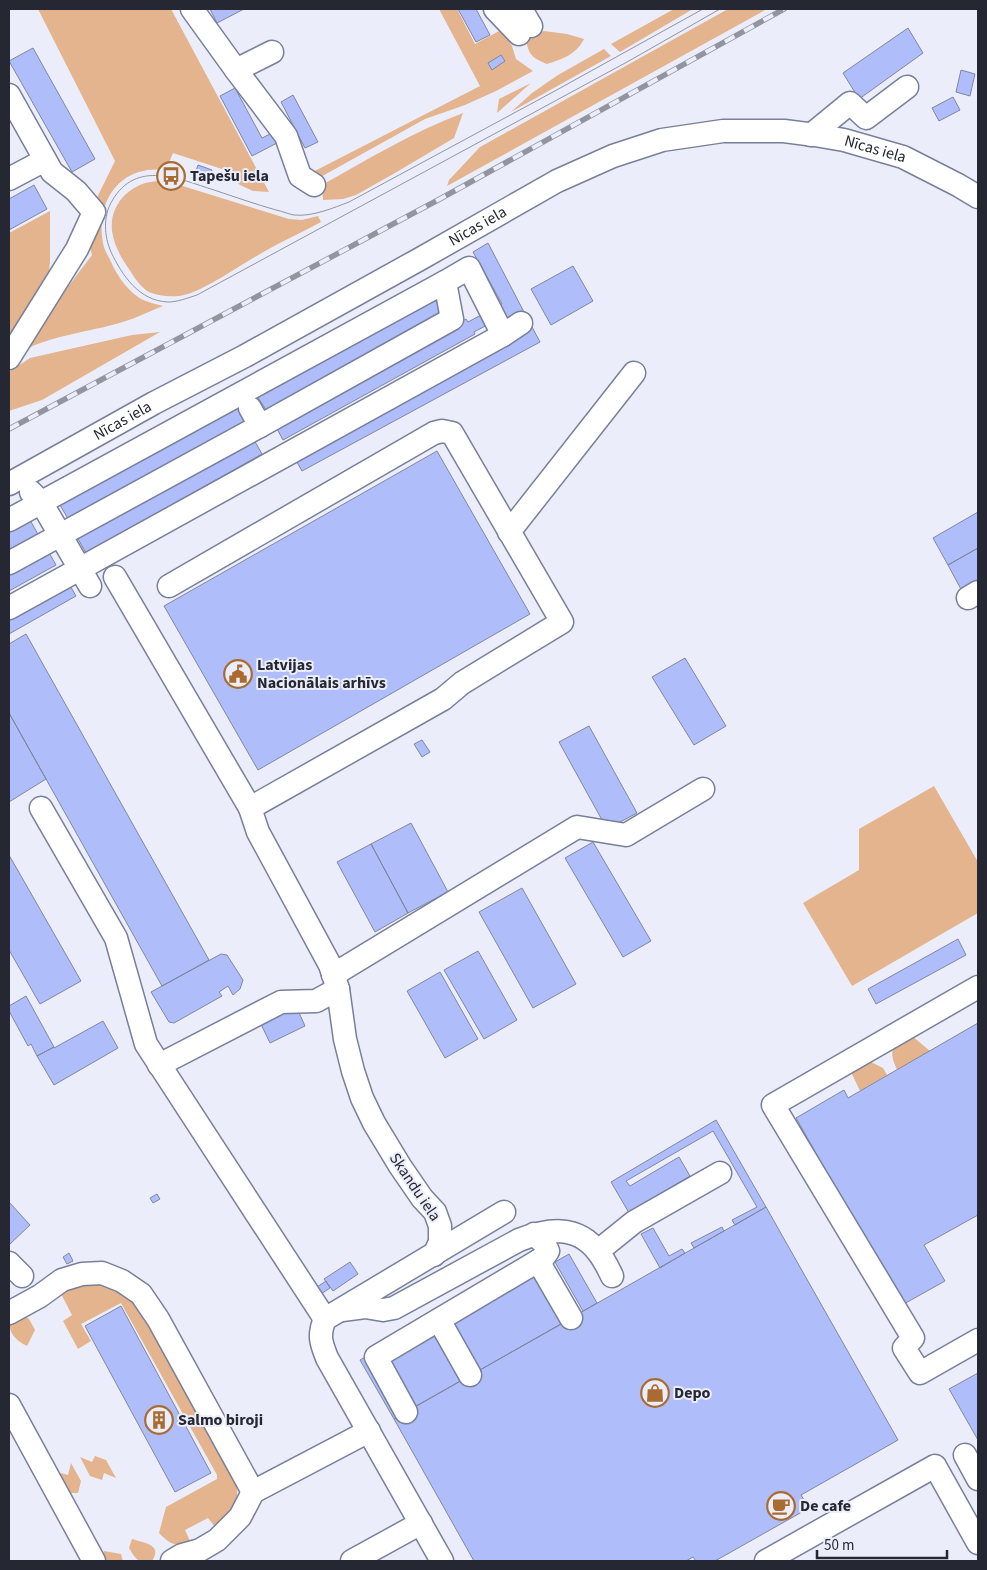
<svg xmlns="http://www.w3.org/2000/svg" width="987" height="1570" font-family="'Source Sans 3',sans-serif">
<rect width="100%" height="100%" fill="#ebeefa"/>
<path fill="#e3b48e" d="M38,9H171L269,192L253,191L240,185L225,170L173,153L166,170C157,169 148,169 139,172C109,181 97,213 103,243C104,250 109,257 112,264C118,277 128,291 141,299C147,302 156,304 163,306C148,312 132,320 116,324C83,333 47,336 17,354L92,255L89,244H74L115,161Z
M439,9H457L475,44L501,30L512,46L516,59L533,71L496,91L465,105L425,119L317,179L307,175L480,86Z
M674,9H693L620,52L611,44Z
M728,9H767L447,186L449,180L480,147Z
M544,31L567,34L584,39C576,55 562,59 547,64C533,58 529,56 526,40L533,35Z
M604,49L611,56L511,112L532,93L558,75Z
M531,83L497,113L499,99Z
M463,113L454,138L395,173L356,195L343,199L323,200L322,185C368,159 413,132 463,113Z
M158,181L173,183L289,219L302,220L318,216L321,222C301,233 280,242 260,254C240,265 200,294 179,296C170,297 158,296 149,292C141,288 134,277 129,269C121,258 114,245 112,231C109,203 132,182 158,181Z
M50,211V261L47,292L9,352V233Z
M160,332L42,400L9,411V372L30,358L132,335Z
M934,786L978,862V913L852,986L803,903L859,870V829Z
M912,1036L930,1051L897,1070C887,1047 893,1047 912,1036Z
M869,1061L883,1068L887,1075L860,1091L851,1072Z
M102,1280L137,1303L237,1486C239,1508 229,1512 216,1528L208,1518L185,1530L191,1543C173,1546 171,1545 159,1533L166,1507L217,1479V1475L121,1303L81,1324L91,1341L78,1349L63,1321L72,1315L59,1290Z
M23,1315L29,1319L35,1330L27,1346C17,1341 8,1334 10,1321Z
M95,1456L106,1460L116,1478L104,1473L102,1480L90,1476L80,1457L92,1462Z
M71,1463L81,1481L78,1493H71L68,1505L59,1487L61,1473L68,1475Z
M132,1539C144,1543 163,1544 152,1561C136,1561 137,1561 129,1548Z
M104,1551L121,1554L123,1561H101Z"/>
<path fill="#afbefa" stroke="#7f86a0" d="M210,9H244L217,23Z
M458,9H476L490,35L476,42Z
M908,28L923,53L859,99L843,73Z
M33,48L95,159L72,172L9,61Z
M501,55L505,61L492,70L488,63Z
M961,70L975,74L970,96L956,92Z
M235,88L262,138L272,133L277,143L252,156L220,96Z
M293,95L318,142L305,148L281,102Z
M953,97L960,110L939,121L932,108Z
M198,165L212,170L209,179L195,174Z
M34,185L47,209L9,230V199Z
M488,243L524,312L508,320L500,305L502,304L473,252Z
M573,266L593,301L551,325L531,289Z
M434,298L442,312L266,410L257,396Z
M483,314L489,324L474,332L475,334L283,440L275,425L466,319L468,322Z
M532,327L540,342L302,471L294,457Z
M236,406L247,426L71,524L60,505Z
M253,438L262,454L86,553L77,537Z
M437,451L530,614L258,770L164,606Z
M978,512V548L948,565L933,538Z
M30,520L40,538L9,555V531Z
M978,548V584L963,593L948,565Z
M47,549L56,565L9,591V569Z
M68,582L76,596L9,634V615Z
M26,634L209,960L162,986L9,713V644Z
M685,658L726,726L694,745L652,677Z
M9,713L46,779L9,802Z
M589,726L637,813L607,829L559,742Z
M422,740L430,752L422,757L414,744Z
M411,823L448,892L408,913L371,844Z
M593,842L651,941L623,957L565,858Z
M371,844L408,913L375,932L337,862Z
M9,855L81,981L40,1004L9,950Z
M522,888L576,984L533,1008L479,912Z
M958,939L966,955L876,1004L868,989Z
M478,951L517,1020L484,1039L444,970Z
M221,954L227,955L243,980L240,989L233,995L228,986L219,992L222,996L174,1023L169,1022L151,992Z
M440,972L478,1039L445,1058L407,991Z
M26,996L54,1047L37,1056L31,1044L28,1046L9,1011V1006Z
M296,1006L305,1026L270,1043L260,1022Z
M103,1021L118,1048L54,1085L37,1056L54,1047V1048Z
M978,1023V1215L924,1245L945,1281L902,1305L796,1118L844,1090L848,1098Z
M716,1120L766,1207L735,1225L732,1220L757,1207L713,1131L626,1181L630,1186L679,1157L690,1176L641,1205L644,1210L632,1218L611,1182Z
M157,1194L160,1199L153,1203L150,1198Z
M9,1202L30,1225L10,1244L9,1243Z
M766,1207L898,1440L801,1495L809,1508L715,1561H696L693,1557L686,1561H474L394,1419Z
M722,1227L724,1231L694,1248L691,1243Z
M653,1228L669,1256L682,1249L685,1253L660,1268L641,1234Z
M69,1253L73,1261L67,1264L63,1257Z
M569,1254L597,1303L583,1311L555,1262Z
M350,1262L358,1274L333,1291L324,1279Z
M537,1274L565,1322L478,1371L451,1324Z
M326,1281L330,1288L321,1294L317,1287Z
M121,1306L211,1473L175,1492L85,1326Z
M435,1330L462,1380L416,1406L388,1356Z
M367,1356L401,1415L394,1419L360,1360Z
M978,1373V1440L949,1389Z"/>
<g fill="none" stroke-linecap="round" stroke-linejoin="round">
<defs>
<g id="minor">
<path d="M192,9L236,70L272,52"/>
<path d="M495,9L519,34"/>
<path d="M521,9L531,26"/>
<path d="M236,70L286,136L300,176L314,185"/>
<path d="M9,95L52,172L76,191L94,212L77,249L9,358"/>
<path d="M811,135L850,103L866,118L907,87"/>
<path d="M9,179L45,160"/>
<path d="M250,408L260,426"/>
<path id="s1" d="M9,484L154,403L245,356L420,259L557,181L613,156L662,140L723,131H784L815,135L844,140L903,157L958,185L978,197"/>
<path d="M31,492L41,502L90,586"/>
<path d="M9,520L445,282"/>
<path d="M509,532L634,373"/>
<path d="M9,563L260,426L452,319L445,282L469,268L503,335L521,323"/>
<path d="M115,577L250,808L258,832L330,965L338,989L345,1039L353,1071L362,1098L374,1123L400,1166L422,1198L435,1212L440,1226V1242L434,1255"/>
<path d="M169,586L434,433L442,431L452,433L562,622L462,683L443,699L250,808"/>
<path d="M968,598L978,592"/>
<path d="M9,608L503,335"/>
<path d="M41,808L116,938L146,1044L325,1319"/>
<path d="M333,975L577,827L626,835L703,789"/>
<path d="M978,987L773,1105L913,1338L904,1348L920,1373L978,1340"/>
<path d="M159,1065L281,1002L316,1001L338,989"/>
<path d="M598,1251L634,1222L720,1173"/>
<path d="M538,1261L571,1318"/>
<path d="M9,1263L22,1276"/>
<path d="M342,1310L365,1307L383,1310L394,1308L519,1240C547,1229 577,1224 598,1252C604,1259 608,1268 612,1276"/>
<path d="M9,1313L40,1296L62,1280L82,1274L102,1273L122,1281L141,1294L158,1319L253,1492"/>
<path d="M439,1320L470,1375"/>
<path d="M9,1405L94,1561"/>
<path d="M406,1412L376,1357L543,1258L548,1251L544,1243L534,1234"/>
<path d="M965,1455L978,1479"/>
<path d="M172,1561L182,1555L200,1550L217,1540L240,1517L253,1492L369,1431"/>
<path d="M352,1561L421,1523"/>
<path d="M442,1561L327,1358C321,1343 318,1335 325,1319L504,1212"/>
<path d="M766,1561L935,1466L978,1543"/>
</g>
</defs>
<use href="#minor" stroke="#787f99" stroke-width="25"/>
<use href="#minor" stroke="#fff" stroke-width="22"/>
<path stroke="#9295a0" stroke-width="1" d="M703,9L553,92L349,202C333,208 312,217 294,215C288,214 282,211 276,210C255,204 235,197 214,190C179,179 136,159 112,201C103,216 104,236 111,252C122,275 139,301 168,302C177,302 188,298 197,295L627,62L720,9"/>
<defs>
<path id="rail" d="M9,429L438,200L784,9"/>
</defs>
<use href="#rail" stroke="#9295a0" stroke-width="5.5"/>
<use href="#rail" stroke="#ebeefa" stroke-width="4" stroke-dasharray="11" stroke-linecap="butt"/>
</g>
<defs>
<symbol id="bus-ring" viewBox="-11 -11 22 22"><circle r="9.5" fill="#ebeefa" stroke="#a96b30" stroke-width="1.5"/><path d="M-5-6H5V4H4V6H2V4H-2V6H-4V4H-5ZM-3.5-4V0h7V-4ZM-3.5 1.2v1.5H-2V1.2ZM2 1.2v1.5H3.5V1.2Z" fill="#a96b30"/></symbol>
<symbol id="civic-ring" viewBox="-11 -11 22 22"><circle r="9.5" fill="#ebeefa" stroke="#a96b30" stroke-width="1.5"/><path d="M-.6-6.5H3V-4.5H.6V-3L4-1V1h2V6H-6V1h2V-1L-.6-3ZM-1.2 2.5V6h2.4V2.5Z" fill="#a96b30"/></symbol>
<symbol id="shop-ring" viewBox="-11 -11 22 22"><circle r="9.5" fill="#ebeefa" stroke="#a96b30" stroke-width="1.5"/><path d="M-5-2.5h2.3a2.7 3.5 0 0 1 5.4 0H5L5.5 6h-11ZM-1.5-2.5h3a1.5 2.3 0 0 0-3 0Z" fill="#a96b30"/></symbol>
<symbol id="building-ring" viewBox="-11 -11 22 22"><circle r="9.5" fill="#ebeefa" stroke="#a96b30" stroke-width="1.5"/><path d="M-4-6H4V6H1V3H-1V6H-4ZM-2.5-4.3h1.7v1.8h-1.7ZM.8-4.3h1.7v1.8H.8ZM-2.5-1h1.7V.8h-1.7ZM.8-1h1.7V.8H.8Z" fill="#a96b30"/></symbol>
<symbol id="cafe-ring" viewBox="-11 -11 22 22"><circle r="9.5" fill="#ebeefa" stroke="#a96b30" stroke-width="1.5"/><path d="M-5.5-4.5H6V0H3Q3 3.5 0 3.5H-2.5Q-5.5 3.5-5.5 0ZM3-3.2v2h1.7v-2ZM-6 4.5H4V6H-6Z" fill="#a96b30"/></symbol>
</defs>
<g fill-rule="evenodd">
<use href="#bus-ring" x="155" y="160" width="32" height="32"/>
<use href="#civic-ring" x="222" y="658" width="32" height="32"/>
<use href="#shop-ring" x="639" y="1377" width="32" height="32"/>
<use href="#building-ring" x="143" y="1404" width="32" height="32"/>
<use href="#cafe-ring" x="765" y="1490" width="32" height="32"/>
</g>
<g text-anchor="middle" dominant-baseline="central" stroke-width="4" stroke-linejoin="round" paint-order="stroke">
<g font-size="16" fill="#252833" stroke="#ebeefa">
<text stroke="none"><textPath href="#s1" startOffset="955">Nīcas iela</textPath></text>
<text stroke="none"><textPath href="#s1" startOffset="535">Nīcas iela</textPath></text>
<text stroke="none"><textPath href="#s1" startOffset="130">Nīcas iela</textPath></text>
<text transform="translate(415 1187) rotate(56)">Skandu iela</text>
</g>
<g font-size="16" font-weight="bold" fill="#252833" stroke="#ebeefa" text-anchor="start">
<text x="190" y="176">Tapešu iela</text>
<text x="257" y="665">Latvijas<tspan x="257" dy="18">Nacionālais arhīvs</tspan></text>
<text x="674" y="1393">Depo</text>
<text x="178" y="1420">Salmo biroji</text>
<text x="800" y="1506">De cafe</text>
</g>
</g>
<rect width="987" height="1570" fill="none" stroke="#252833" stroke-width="20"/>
<path d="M817 1550v8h130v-8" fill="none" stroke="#252833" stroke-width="2.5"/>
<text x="824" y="1550" font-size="15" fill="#252833" stroke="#ebeefa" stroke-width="4" paint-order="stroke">50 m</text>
</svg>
